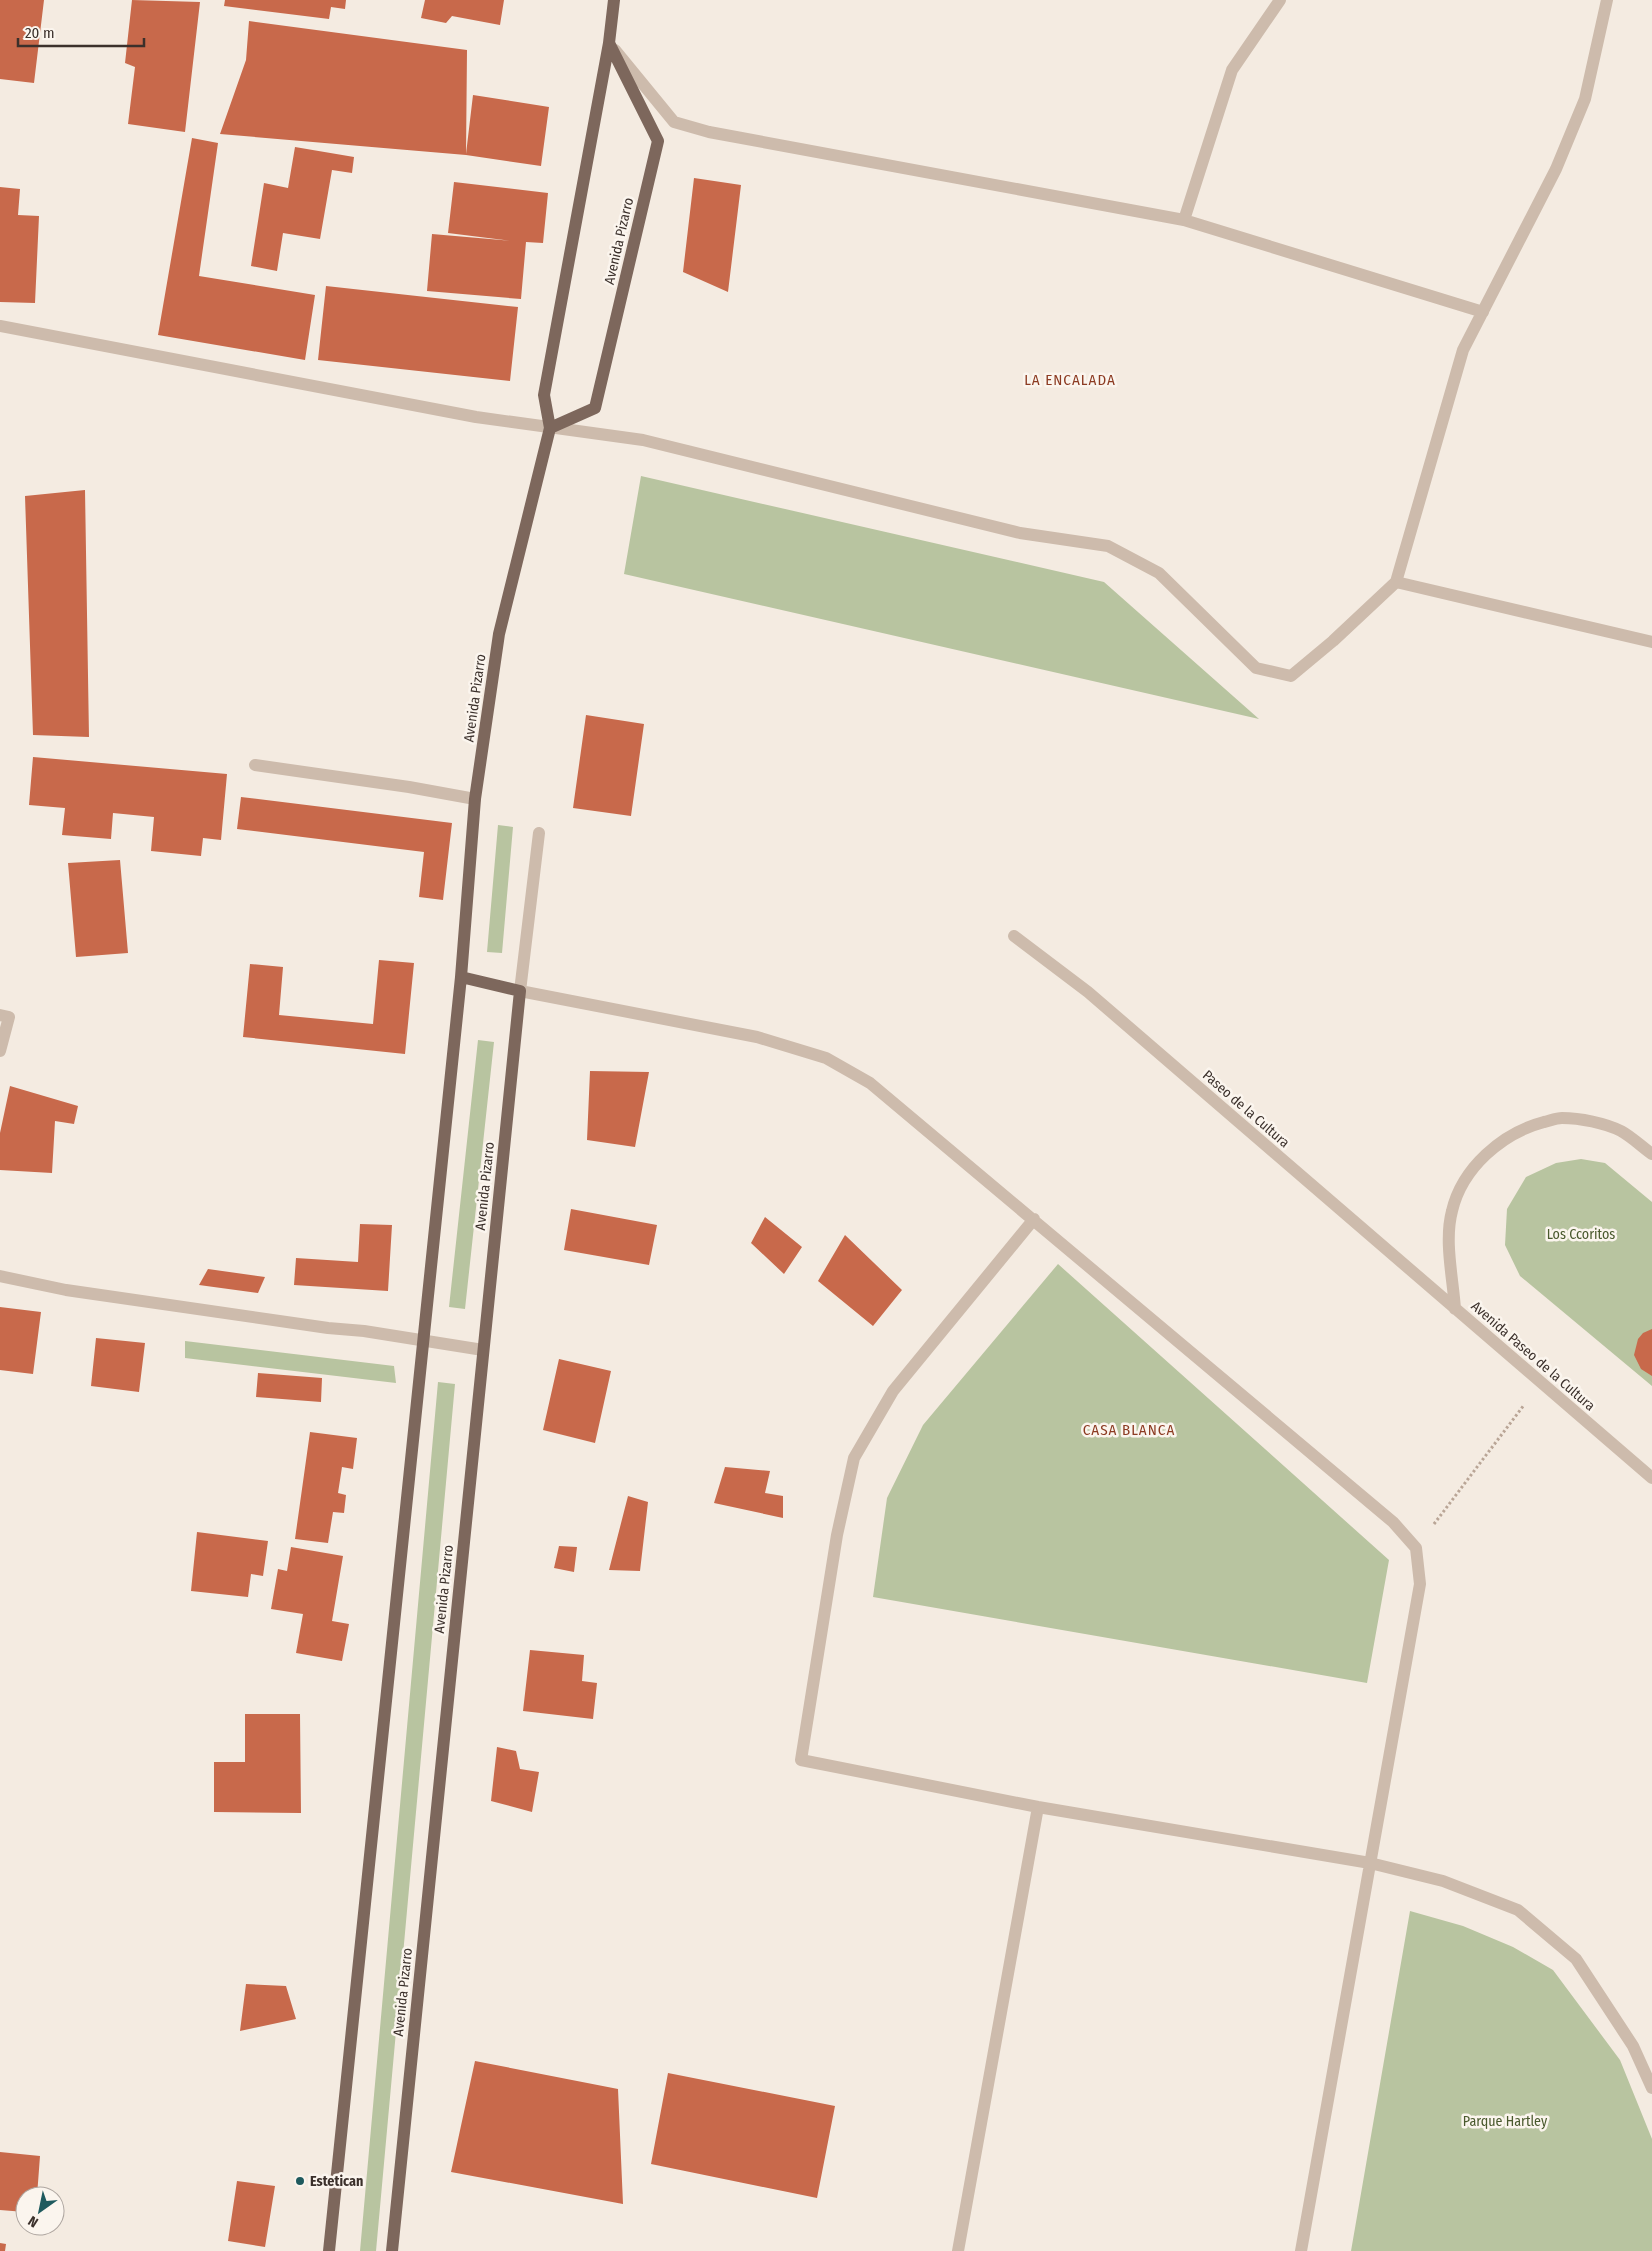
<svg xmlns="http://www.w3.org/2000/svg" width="1652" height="2251" font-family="'Fira Sans Condensed',sans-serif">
<rect width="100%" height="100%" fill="#f4ebe1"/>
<path fill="#b8c4a0" d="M641,476L1104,582L1259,719L624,574Z
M498,825L513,827L502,953L487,952Z
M478,1040L494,1042L465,1309L449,1307Z
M1581,1159L1605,1163L1652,1202V1386L1520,1276L1505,1245L1507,1209L1526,1177L1556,1163Z
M1058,1264L1389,1560L1367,1683L873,1597L887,1498L923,1425Z
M185,1341L394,1366L396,1383L185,1358Z
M438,1382L455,1384L376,2251H360Z
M1410,1911L1463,1926L1513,1947L1553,1970L1620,2060L1652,2139V2251H1351Z"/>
<path fill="#c8694b" d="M0,0H44L34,83L0,79Z
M132,0L200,2L185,132L128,124L135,67L125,63Z
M225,0H346L345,9L331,7L329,19L224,6Z
M425,0H504L500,25L452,16L446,23L421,18Z
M249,21L467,50L466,154L473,95L549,107L541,166L466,155L220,134L246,60Z
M192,138L218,143L199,276L315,295L305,360L158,335Z
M295,147L354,157L352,173L332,170L320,239L283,233L277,271L251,266L264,183L288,188Z
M694,178L741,185L728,292L683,272Z
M454,182L548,193L543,243L526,242L521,299L427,291L432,234L513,241L448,233Z
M0,187L20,189L18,215L39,216L35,303L0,302Z
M326,286L518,307L510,381L318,360Z
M85,490L89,737L33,735L25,496Z
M586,715L644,724L631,816L573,808Z
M33,757L227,774L221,840L203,838L201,856L151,851L154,817L113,813L111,839L62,835L65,808L29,805Z
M241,797L452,823L443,900L419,897L424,852L237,829Z
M120,860L128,953L76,957L68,863Z
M379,960L414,963L405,1054L243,1037L250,964L283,967L279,1015L373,1024Z
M590,1071L649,1072L635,1147L587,1140Z
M10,1086L78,1106L74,1124L55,1121L52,1173L0,1170V1133Z
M571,1209L657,1225L649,1265L564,1250Z
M765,1217L802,1247L784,1274L751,1243Z
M360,1224L392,1225L388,1291L294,1285L296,1258L358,1262Z
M845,1235L902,1290L873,1326L818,1281Z
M208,1269L265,1277L258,1293L199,1285Z
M0,1307L41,1312L33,1374L0,1370Z
M1652,1329V1376L1641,1369L1634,1355L1638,1339L1643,1333Z
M96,1338L145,1343L139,1392L91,1386Z
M559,1359L611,1371L595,1443L543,1430Z
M258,1373L322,1378L321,1402L256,1397Z
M310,1432L357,1438L353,1469L342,1467L338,1493L346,1495L344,1513L333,1512L328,1543L295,1539Z
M725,1467L770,1471L765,1493L783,1496V1518L714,1503Z
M628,1496L648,1502L640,1571L609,1570Z
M197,1532L268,1541L263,1576L251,1574L248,1597L191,1591Z
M559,1546L577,1547L574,1572L554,1568Z
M291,1547L343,1556L332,1621L349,1624L342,1661L296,1653L303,1614L271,1609L278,1569L287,1571Z
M530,1650L584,1655L582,1681L597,1683L593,1719L523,1711Z
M245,1714H300L301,1813L214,1812V1762H245Z
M497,1747L516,1751L520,1769L539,1772L532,1812L491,1801Z
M246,1984L286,1986L296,2019L240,2031Z
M475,2061L618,2089L623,2204L451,2172Z
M668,2073L835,2106L817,2198L651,2164Z
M0,2152L40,2156L37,2196H25V2212L0,2210Z
M237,2181L275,2186L265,2247L228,2241Z
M0,2243L6,2244L5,2251H0Z"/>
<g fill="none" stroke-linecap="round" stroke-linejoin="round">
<path stroke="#b9a596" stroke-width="3" stroke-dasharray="2.5 2.5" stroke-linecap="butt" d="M1434,1524L1524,1405"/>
<path stroke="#cdbbac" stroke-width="12" d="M615,50L674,122L709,132L1184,220L1483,312
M1184,220L1232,70L1280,0
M0,326L476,417L643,440L1020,533L1108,546L1159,573L1256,668L1291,676L1333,641L1396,582L1463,350L1556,169L1585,99L1607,0
M1396,582L1652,642
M255,765L409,787L475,799
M539,833L520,991L757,1037L826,1058L870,1083L1393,1522L1416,1548L1420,1584L1301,2251
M1014,936L1088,992L1652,1478
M0,1015L9,1017L0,1051
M1034,1219L893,1391L854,1458L837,1535L801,1760L1038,1807L1370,1863L1443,1881L1518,1910L1576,1959L1633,2046L1652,2088
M0,1276L66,1290L328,1328L364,1331L483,1350
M1455,1309C1453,1278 1444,1241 1452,1211C1462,1168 1502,1133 1544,1122C1549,1121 1556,1118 1562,1118C1580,1118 1605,1123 1621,1131C1632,1137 1642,1147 1652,1154
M958,2251L1038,1807"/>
<path stroke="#7d675c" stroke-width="12" d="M550,428L595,408L658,141L609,43
M329,2251L461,977L475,799L499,634L550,428L544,395L609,43L614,0
M392,2251L520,991L461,977"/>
</g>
<circle fill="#1f5a5e" stroke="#fbf5ee" stroke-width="2" cx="300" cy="2181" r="5"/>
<g text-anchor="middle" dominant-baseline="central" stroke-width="5" stroke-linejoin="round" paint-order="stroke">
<g font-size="14" fill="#3b302b" stroke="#fbf5ee">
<text transform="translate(619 241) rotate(-77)">Avenida Pizarro</text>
<text transform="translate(475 698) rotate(-82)">Avenida Pizarro</text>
<text transform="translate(1246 1109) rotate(41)">Paseo de la Cultura</text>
<text transform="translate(485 1186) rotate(-84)">Avenida Pizarro</text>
<text transform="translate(1533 1356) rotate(41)">Avenida Paseo de la Cultura</text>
<text transform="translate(444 1589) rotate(-84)">Avenida Pizarro</text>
<text transform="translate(403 1992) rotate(-84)">Avenida Pizarro</text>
</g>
<g font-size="14" fill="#4a5a2e" stroke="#fbf5ee">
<text x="1581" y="1234">Los Ccoritos</text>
<text x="1505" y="2121">Parque Hartley</text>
</g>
<g font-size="14" font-weight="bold" fill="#3b302b" stroke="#fbf5ee" text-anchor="start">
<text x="310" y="2181">Estetican</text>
</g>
<g font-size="15" letter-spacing="1" fill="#8c3b22" stroke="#fbf5ee">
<text x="1070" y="380">LA ENCALADA</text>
<text x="1129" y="1430">CASA BLANCA</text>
</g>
</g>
<g transform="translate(40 2211) rotate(213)"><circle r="24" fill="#fbf5ee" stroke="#aea6a0"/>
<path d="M0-4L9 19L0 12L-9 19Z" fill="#1f5a5e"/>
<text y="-8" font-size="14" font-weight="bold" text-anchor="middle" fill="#3b302b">N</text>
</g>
<path d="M18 38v8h126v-8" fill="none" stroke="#3b302b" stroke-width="2.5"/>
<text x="25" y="38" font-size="15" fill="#3b302b" stroke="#fbf5ee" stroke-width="4" paint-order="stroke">20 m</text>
</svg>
